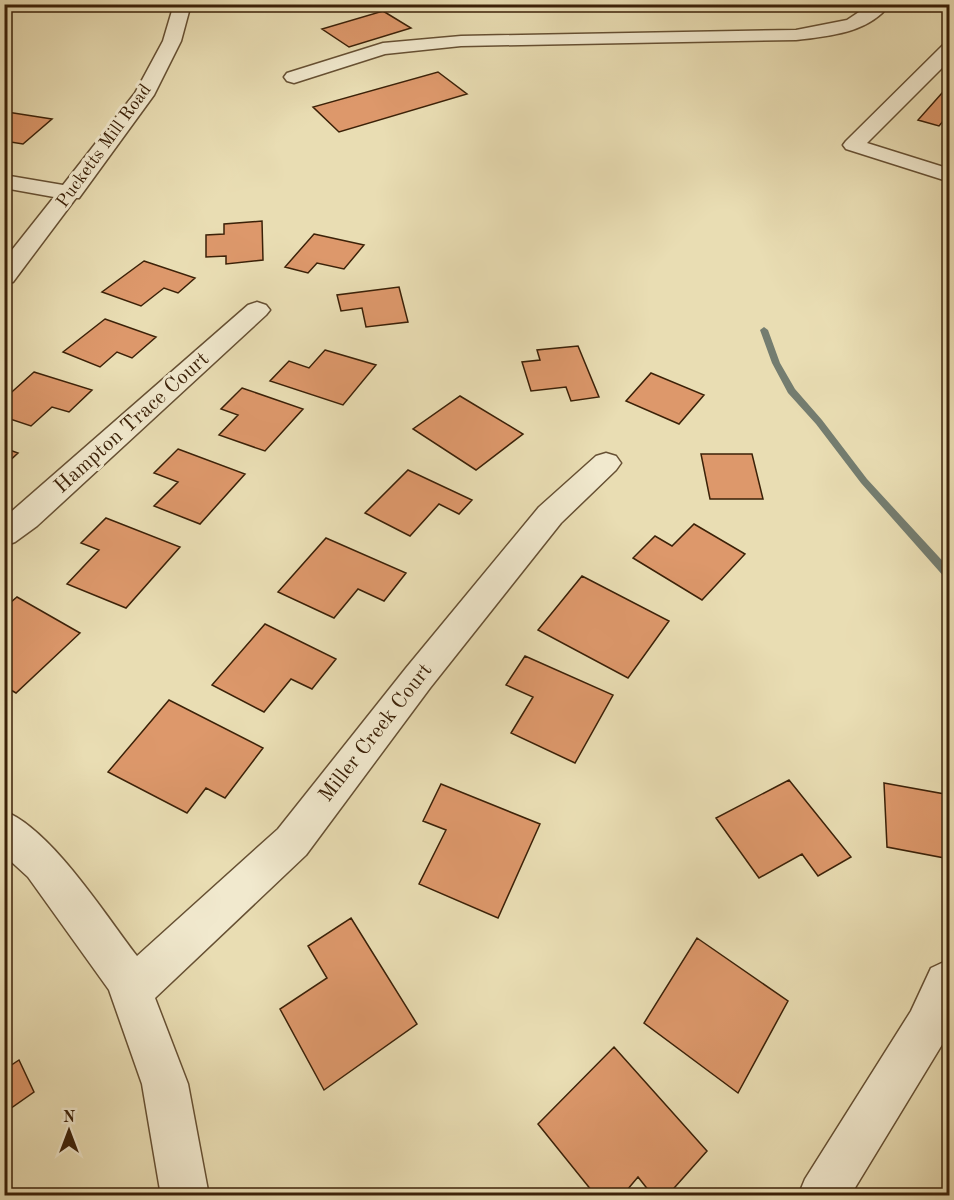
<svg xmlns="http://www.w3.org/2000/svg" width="954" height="1200" font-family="'Old Standard TT',serif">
<rect width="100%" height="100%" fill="#e9ddb3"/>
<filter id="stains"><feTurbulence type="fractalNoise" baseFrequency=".00333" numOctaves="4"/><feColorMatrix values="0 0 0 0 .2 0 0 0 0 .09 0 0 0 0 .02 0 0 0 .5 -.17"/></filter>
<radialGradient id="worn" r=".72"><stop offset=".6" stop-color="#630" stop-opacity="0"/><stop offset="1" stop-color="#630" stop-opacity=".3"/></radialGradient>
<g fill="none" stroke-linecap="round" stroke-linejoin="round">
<path fill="#747d70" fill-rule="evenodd" d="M764,327L768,330L780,363L795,389L822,420L867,479L950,569V580L946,579L861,483L816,424L788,393L772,363L760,330Z"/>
</g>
<path fill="#dd986b" stroke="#3b2108" stroke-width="1.5" d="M383,11L411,28L349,47L322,29Z
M438,72L467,94L339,132L313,107Z
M950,84V113L939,126L918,120Z
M7,112L52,119L23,144L4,141L10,133L4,132V115Z
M262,221L263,260L226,264V256L206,257V235L224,234V224Z
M314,234L364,245L344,269L317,263L308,273L285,267Z
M144,261L195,278L178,293L164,288L141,306L102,292Z
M399,287L408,322L366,327L362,308L341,311L337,295Z
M105,319L156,337L132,358L117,352L100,367L63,352Z
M578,346L599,397L571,401L566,387L531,391L522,362L540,360L537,350Z
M325,350L376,365L343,405L270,381L289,361L309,368Z
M34,372L92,390L69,412L52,407L31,426L4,417V399Z
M651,373L704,395L679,424L626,401Z
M242,388L303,409L265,451L219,435L238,415L221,409Z
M460,396L523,434L476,470L413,429Z
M4,448L18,453L4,466Z
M178,449L245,474L200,524L154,506L178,482L154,473Z
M701,454H752L763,499H710Z
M408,470L472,500L459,514L439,504L410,536L365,513Z
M106,518L180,547L126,608L67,584L99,550L81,543Z
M694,524L745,554L702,600L633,558L655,536L672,546Z
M326,538L406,573L384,601L358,589L334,618L278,592Z
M582,576L669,621L628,678L538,630Z
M17,597L80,633L16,693L4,686V608Z
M265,624L336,659L312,689L291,679L264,712L212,685Z
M525,656L613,695L575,763L511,733L533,697L506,685Z
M169,700L263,748L225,798L206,788L187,813L108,772Z
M789,780L851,857L818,876L802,854L759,878L716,818Z
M884,783L950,795V859L887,847Z
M441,784L540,824L498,918L419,884L446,830L423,821Z
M351,918L417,1024L324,1090L280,1009L327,978L308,946Z
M697,938L788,1001L738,1093L644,1023Z
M614,1047L707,1151L667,1196H653L638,1177L622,1196H596L538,1124Z
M19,1060L34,1092L4,1113V1070Z"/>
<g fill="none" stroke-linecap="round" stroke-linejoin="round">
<defs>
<path id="minor" d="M174,4H191L181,41L154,95L79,198H76L13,282L4,284V260L54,197L4,188V175L63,185L135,93L163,41Z
M871,4H890C869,33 829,36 796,40L461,46L385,54L294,83L287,81L284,77L287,73L383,43L461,36L796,30L847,20Z
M950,44V60L867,143L950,169V182L846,149L843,145L846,141L943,45Z
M257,302L266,305L270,310L266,315L37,526L15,542L4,546V518L248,305Z
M606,453L616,456L621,463L616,470L561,523L430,688L306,855L155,998L188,1084L209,1196H161L142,1084L109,990L28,877L4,855V811C51,829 106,916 137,956L278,829L406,668L539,507L596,456Z
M946,961L950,963V1026L943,1043L850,1196H798L805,1179L911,1011L931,968Z"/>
</defs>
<use href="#minor" stroke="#665033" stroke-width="3"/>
<use href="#minor" fill="#f1e9ce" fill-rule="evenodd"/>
</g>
<g text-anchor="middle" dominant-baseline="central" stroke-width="6" stroke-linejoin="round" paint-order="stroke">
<g font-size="18" fill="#3b2108" stroke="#f1e9ce">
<text transform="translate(104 146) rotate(-54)">Pucketts Mill Road</text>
</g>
<g font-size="21" fill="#3b2108" stroke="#f1e9ce">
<text transform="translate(132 423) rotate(-42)">Hampton Trace Court</text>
<text transform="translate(376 733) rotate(-52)">Miller Creek Court</text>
</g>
</g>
<rect width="954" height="1200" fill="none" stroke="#e9ddb3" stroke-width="24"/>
<rect x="6" y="6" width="942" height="1188" fill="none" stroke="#3b2108" stroke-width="3"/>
<rect x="12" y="12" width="930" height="1176" fill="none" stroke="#3b2108" stroke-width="1.5"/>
<g transform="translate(69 1131)" stroke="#f1e9ce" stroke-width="4.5" paint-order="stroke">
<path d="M0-4.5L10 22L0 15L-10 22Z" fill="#3b2108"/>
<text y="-9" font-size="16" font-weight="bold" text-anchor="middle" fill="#3b2108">N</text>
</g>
<rect width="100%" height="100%" filter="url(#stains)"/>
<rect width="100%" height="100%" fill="url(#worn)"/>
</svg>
